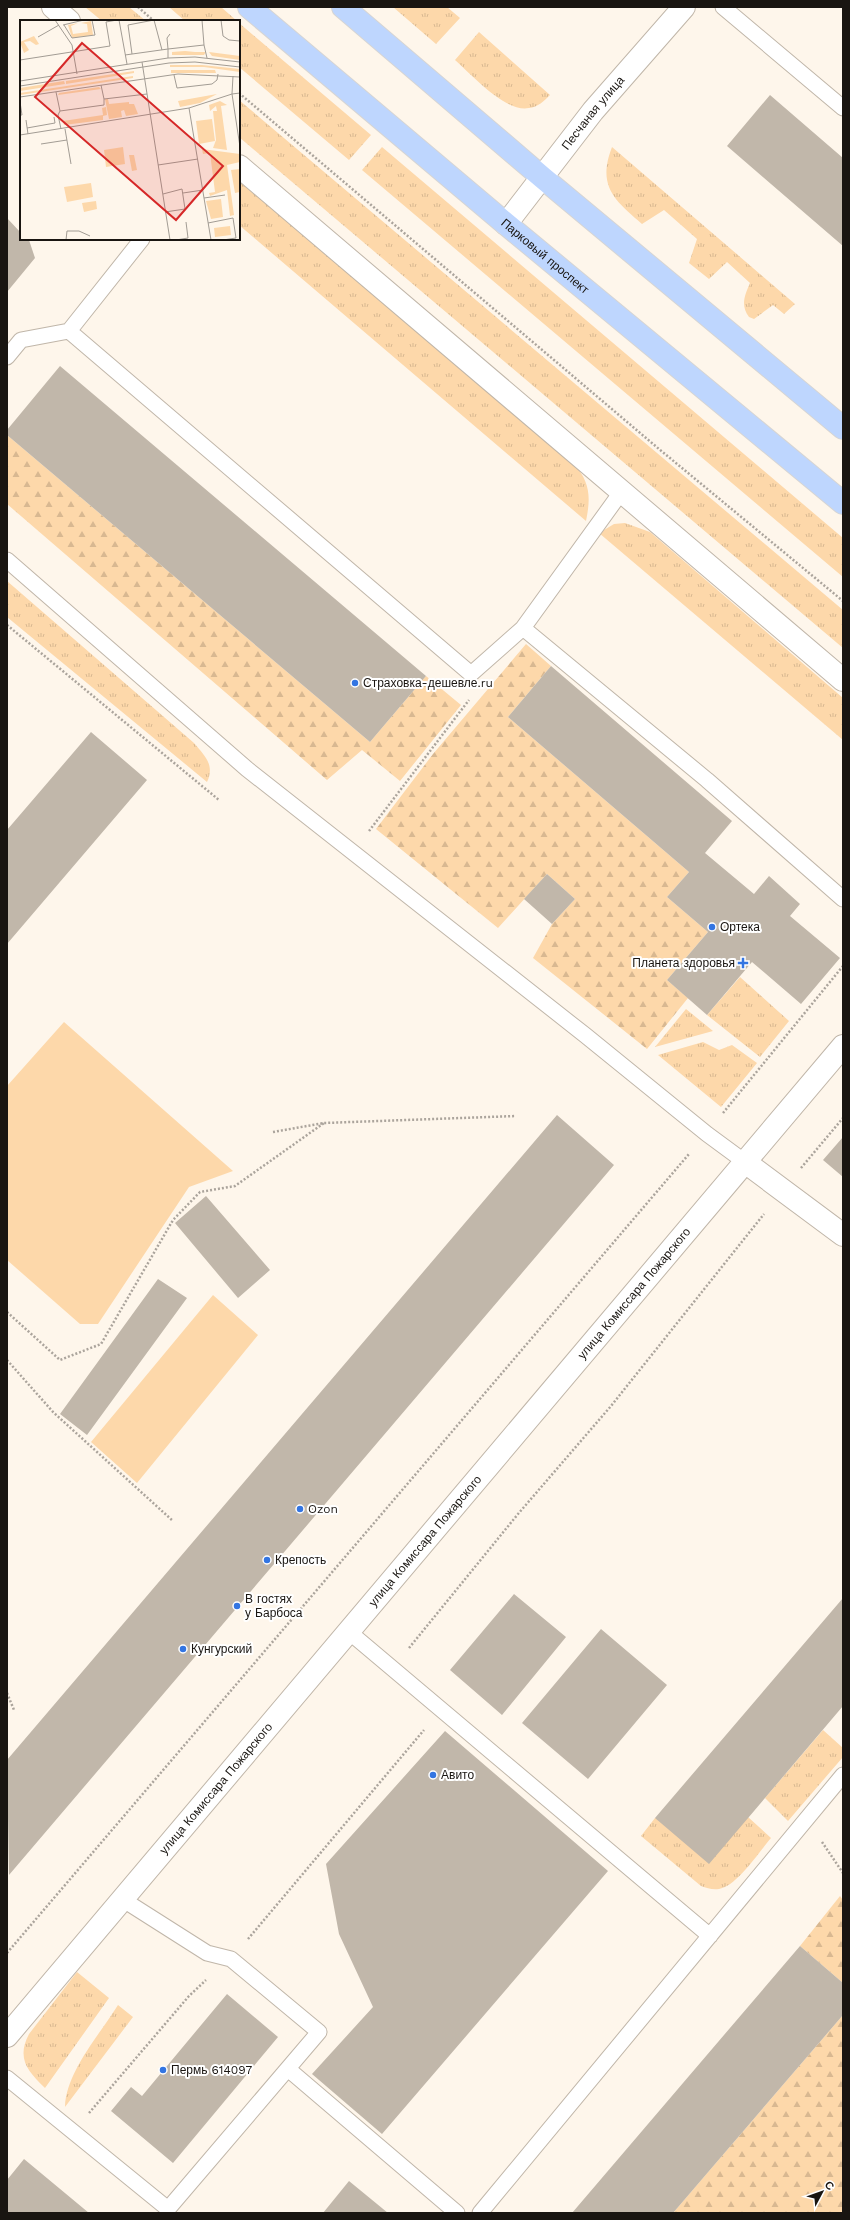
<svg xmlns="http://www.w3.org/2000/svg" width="850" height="2220" font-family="'Work Sans',sans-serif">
<defs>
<pattern id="grass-tufts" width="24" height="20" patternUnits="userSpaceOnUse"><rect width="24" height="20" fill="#fdd8aa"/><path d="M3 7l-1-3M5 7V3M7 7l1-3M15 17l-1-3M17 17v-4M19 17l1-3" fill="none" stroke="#d8b891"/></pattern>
<pattern id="forest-firs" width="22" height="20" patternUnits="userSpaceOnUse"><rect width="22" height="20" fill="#fdd8aa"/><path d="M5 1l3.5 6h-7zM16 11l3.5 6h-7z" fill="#d8b891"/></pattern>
</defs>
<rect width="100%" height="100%" fill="#fef6eb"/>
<path fill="url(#grass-tufts)" d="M85,7H129L146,21H102Z
M169,7H221L237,21H185Z
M393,7H447L460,18L436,44Z
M239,23L371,135L349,160L239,67Z
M479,32L550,95C544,101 538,107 529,108C506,113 472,75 455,60Z
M239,100L843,610V648L239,137Z
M382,147L843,538V577L362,170Z
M612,147L795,304L784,314L773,305L754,319L749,317C740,305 745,295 750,283L727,262L709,279L689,263L697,239L664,210L642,224C614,200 597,186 612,147Z
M239,183L244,185L574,464C590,482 591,497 586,521L239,225Z
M625,523L650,532L843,698V740L599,533L614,524Z
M7,581L194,743C205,756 215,765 207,782L7,617Z
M740,977L789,1021L760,1057L707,1015Z
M686,1009L713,1031L655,1047Z
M703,1042L719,1050L732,1045L757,1063L721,1107L658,1055Z
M823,1730L843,1748V1757L788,1821L765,1798Z
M748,1817L771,1838C760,1851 736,1887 719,1889C712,1890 707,1888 701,1886L641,1836L655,1818Z
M77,1972L109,1998L45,2088C28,2071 16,2059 29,2034Z
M118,2005L133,2017L65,2107C66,2072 100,2034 118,2005Z"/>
<path fill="url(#forest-firs)" d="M7,435L370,742L426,676L461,705L400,781L362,750L327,780L7,504Z
M526,644L551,666L508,717L689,872L667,897L708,932L667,980L688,998L647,1049L533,958L552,924L575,899L547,874L498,928L376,829L433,754Z
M840,1896L843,1900V1983L800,1946Z
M843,2015V2213H673Z"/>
<path fill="#fdd8aa" d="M64,1022L233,1171L189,1187L98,1324H80L7,1260V1086Z
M213,1295L258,1335L137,1483L91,1442Z"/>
<path fill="#c1b7aa" d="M770,95L843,158V246L727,146Z
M7,218L21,233V239L29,240L35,258L7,292Z
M60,366L426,676L370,742L7,435V430Z
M551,666L732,821L705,853L754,894L769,876L800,904L790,916L840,958L801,1004L752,962L707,1015L667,980L708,932L667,897L689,872L508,717Z
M91,732L147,780L7,944V830Z
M547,874L575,899L552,924L524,899Z
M557,1115L614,1165L9,1875L7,1760Z
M843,1137V1177L823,1160Z
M206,1196L270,1270L238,1298L175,1223Z
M158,1279L187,1298L87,1435L60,1414Z
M514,1594L566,1637L502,1715L450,1670Z
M843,1598V1706L709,1864L655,1818Z
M601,1629L667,1685L588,1779L522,1723Z
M445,1731L608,1871L382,2134L312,2074L373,2007L339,1934L326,1864Z
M800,1946L843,1983V2015L673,2213H572Z
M227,1994L278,2037L173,2163L111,2111L131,2087L142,2096Z
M24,2159L89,2213H7V2180Z
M349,2181L388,2213H323Z"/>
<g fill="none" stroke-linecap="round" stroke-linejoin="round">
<defs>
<path id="lane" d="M723,7L843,108
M142,239L69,331L471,674L523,628
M7,357L21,340L69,331
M622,491L523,628L707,780L843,899
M7,560L247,769L585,1035L707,1134L745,1162
M348,1631L710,1936
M288,2069L457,2213
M7,2078L168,2209L319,2032L231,1959L207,1953L122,1899
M480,2213L843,1775"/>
<g id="street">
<path d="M53,7L69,21"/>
<path d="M239,166L843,680"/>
<path id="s1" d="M506,224L593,111L684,7"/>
<path d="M745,1162L843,1235"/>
<path id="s2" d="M7,2036L843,1046"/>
</g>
<g id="primary">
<path id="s3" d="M249,7L506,224L843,503"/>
<path d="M343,7L543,178L843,428"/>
</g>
</defs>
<use href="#lane" stroke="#c0b6a9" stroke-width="17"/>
<use href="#street" stroke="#c0b6a9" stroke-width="24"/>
<use href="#primary" stroke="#d6d5d4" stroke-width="24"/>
<path stroke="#aba49c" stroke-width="2.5" stroke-dasharray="2 2" stroke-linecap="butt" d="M138,7L154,21
M239,93L659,449L843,601
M7,625L219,800
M369,831L469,700
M723,1113L843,966
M273,1132L324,1123L516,1116
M801,1168L843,1118
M7,1312L60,1360L101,1344L173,1220L200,1192L235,1186L324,1123
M7,1360L53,1412L173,1521
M409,1648L518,1514L611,1406L764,1214
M7,1693L14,1710
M822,1842L843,1873
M248,1939L424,1730
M7,1953L689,1154
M89,2113L189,1996L206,1980"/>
<use href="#lane" stroke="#fff" stroke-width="15"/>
<use href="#street" stroke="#fff" stroke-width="22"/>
<use href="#primary" stroke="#bed6fe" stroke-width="22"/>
</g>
<g fill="#3375e2" stroke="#fff" stroke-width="1.5">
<circle cx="355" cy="683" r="4"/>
<circle cx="712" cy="927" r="4"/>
<path d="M741 957h4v4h4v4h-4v4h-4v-4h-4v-4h4z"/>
<circle cx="300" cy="1509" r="4"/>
<circle cx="267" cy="1560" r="4"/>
<circle cx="237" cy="1606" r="4"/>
<circle cx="183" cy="1649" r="4"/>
<circle cx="433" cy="1775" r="4"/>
<circle cx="163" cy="2070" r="4"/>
</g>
<g text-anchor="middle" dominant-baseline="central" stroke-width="4" stroke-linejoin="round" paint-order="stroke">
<g font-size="12" fill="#191511" stroke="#fff">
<text stroke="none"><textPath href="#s1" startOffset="141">Песчаная улица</textPath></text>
<text stroke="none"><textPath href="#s3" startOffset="387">Парковый проспект</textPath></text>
<text stroke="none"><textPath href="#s2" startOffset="972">улица Комиссара Пожарского</textPath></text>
<text stroke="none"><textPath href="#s2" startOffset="648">улица Комиссара Пожарского</textPath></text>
<text stroke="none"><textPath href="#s2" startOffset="324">улица Комиссара Пожарского</textPath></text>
</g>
<g font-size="12" fill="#191511" stroke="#fff" text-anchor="start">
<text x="363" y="683">Страховка-дешевле.ru</text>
<text x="720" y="927">Ортека</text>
<text x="735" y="963" text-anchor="end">Планета здоровья</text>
<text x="308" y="1509">Ozon</text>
<text x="275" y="1560">Крепость</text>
<text x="245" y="1599">В гостях<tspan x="245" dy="14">у Барбоса</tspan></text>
<text x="191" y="1649">Кунгурский</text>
<text x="441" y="1775">Авито</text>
<text x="171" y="2070">Пермь 614097</text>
</g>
</g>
<g transform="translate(20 20)">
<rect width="220" height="220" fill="#fef6eb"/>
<path d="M71,1L73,15L52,18L48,5L58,3L51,6L53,14L68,12L67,4L61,3ZM165,31L175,32H186L184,35H152V32ZM189,32L220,36V40L192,36ZM150,45H182L220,49V52L184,47H150ZM151,50H195L196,53H151ZM114,51V53L46,64V61ZM113,56V58L0,75V73ZM44,61L45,64L0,71V68ZM79,67L81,69L38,75L39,73Z" fill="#fdd8aa"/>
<path d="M197,74L180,83L160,87L158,81ZM85,79H88L89,84L109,82V84H114L118,94L106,96L104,90L101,91L102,97L89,99ZM200,81L207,85L201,86L207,130L193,128L196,120L193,91H197L196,86L190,91L189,85ZM86,87L87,95L83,96V100L44,105L43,101L83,95L82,88ZM182,129L220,134V142L207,145L214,195L210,196L207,170L190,176L189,173L195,172L190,133L183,134ZM201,179L203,197L191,199L186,181Z" fill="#fdd8aa"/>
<path d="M14,16L19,24L16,25L10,21L4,22L9,30L4,33L0,22ZM192,99L195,121L179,124L176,101ZM103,127L105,144L86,147L84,130ZM109,135H114L117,150L112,151ZM220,149V172L215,173L211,150ZM71,163L73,177L47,182L44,167ZM76,181L77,189L64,192L62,183ZM210,206L211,215L195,217L194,208Z" fill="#fdd8aa"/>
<path fill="none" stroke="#a29c94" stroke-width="1" d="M35,0L52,25L57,54M99,0L107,44M182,0L184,25M201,0L203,16L209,20L220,21M43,5L64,0M44,5L52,18L75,15L72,0M18,17L39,5M112,34L108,5L134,0L142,30M105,35L148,29L147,18L150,14M148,38V29L184,25L187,38M0,40L90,26L86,2L97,0M122,42L150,220M154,55L157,68L192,64L197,60L198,54M0,61L148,38L175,37L220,42M81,65L84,79L127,74M0,66L149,43L175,42L220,47M36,72L40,91L84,85V79M220,73L212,74L220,127M0,77L158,54L220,57M0,82L2,95H0M169,88L191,220M40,91L38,95L41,109M6,100L8,114M7,108L35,103L34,97M45,109L51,144M0,115L169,88L212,74L213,56M21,124L47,120M138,145L178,139M163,173L183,170M143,174L162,169L165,189L145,192M184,178L205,175M188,203L213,198L216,218L203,220M46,220L47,211H59L70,216M156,220L168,218L166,202"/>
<path fill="#d62828" fill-opacity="0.15" stroke="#d62828" stroke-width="2" d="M62,23L203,146L156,200L15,77Z"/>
<rect width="220" height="220" fill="none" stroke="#191511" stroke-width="2"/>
</g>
<rect width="850" height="2220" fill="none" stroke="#191511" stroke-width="16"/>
<g transform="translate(822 2192) rotate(49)" stroke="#ffffff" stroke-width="3" paint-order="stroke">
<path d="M0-3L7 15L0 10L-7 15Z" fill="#191511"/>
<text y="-6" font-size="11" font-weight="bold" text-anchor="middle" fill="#191511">С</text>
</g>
</svg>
